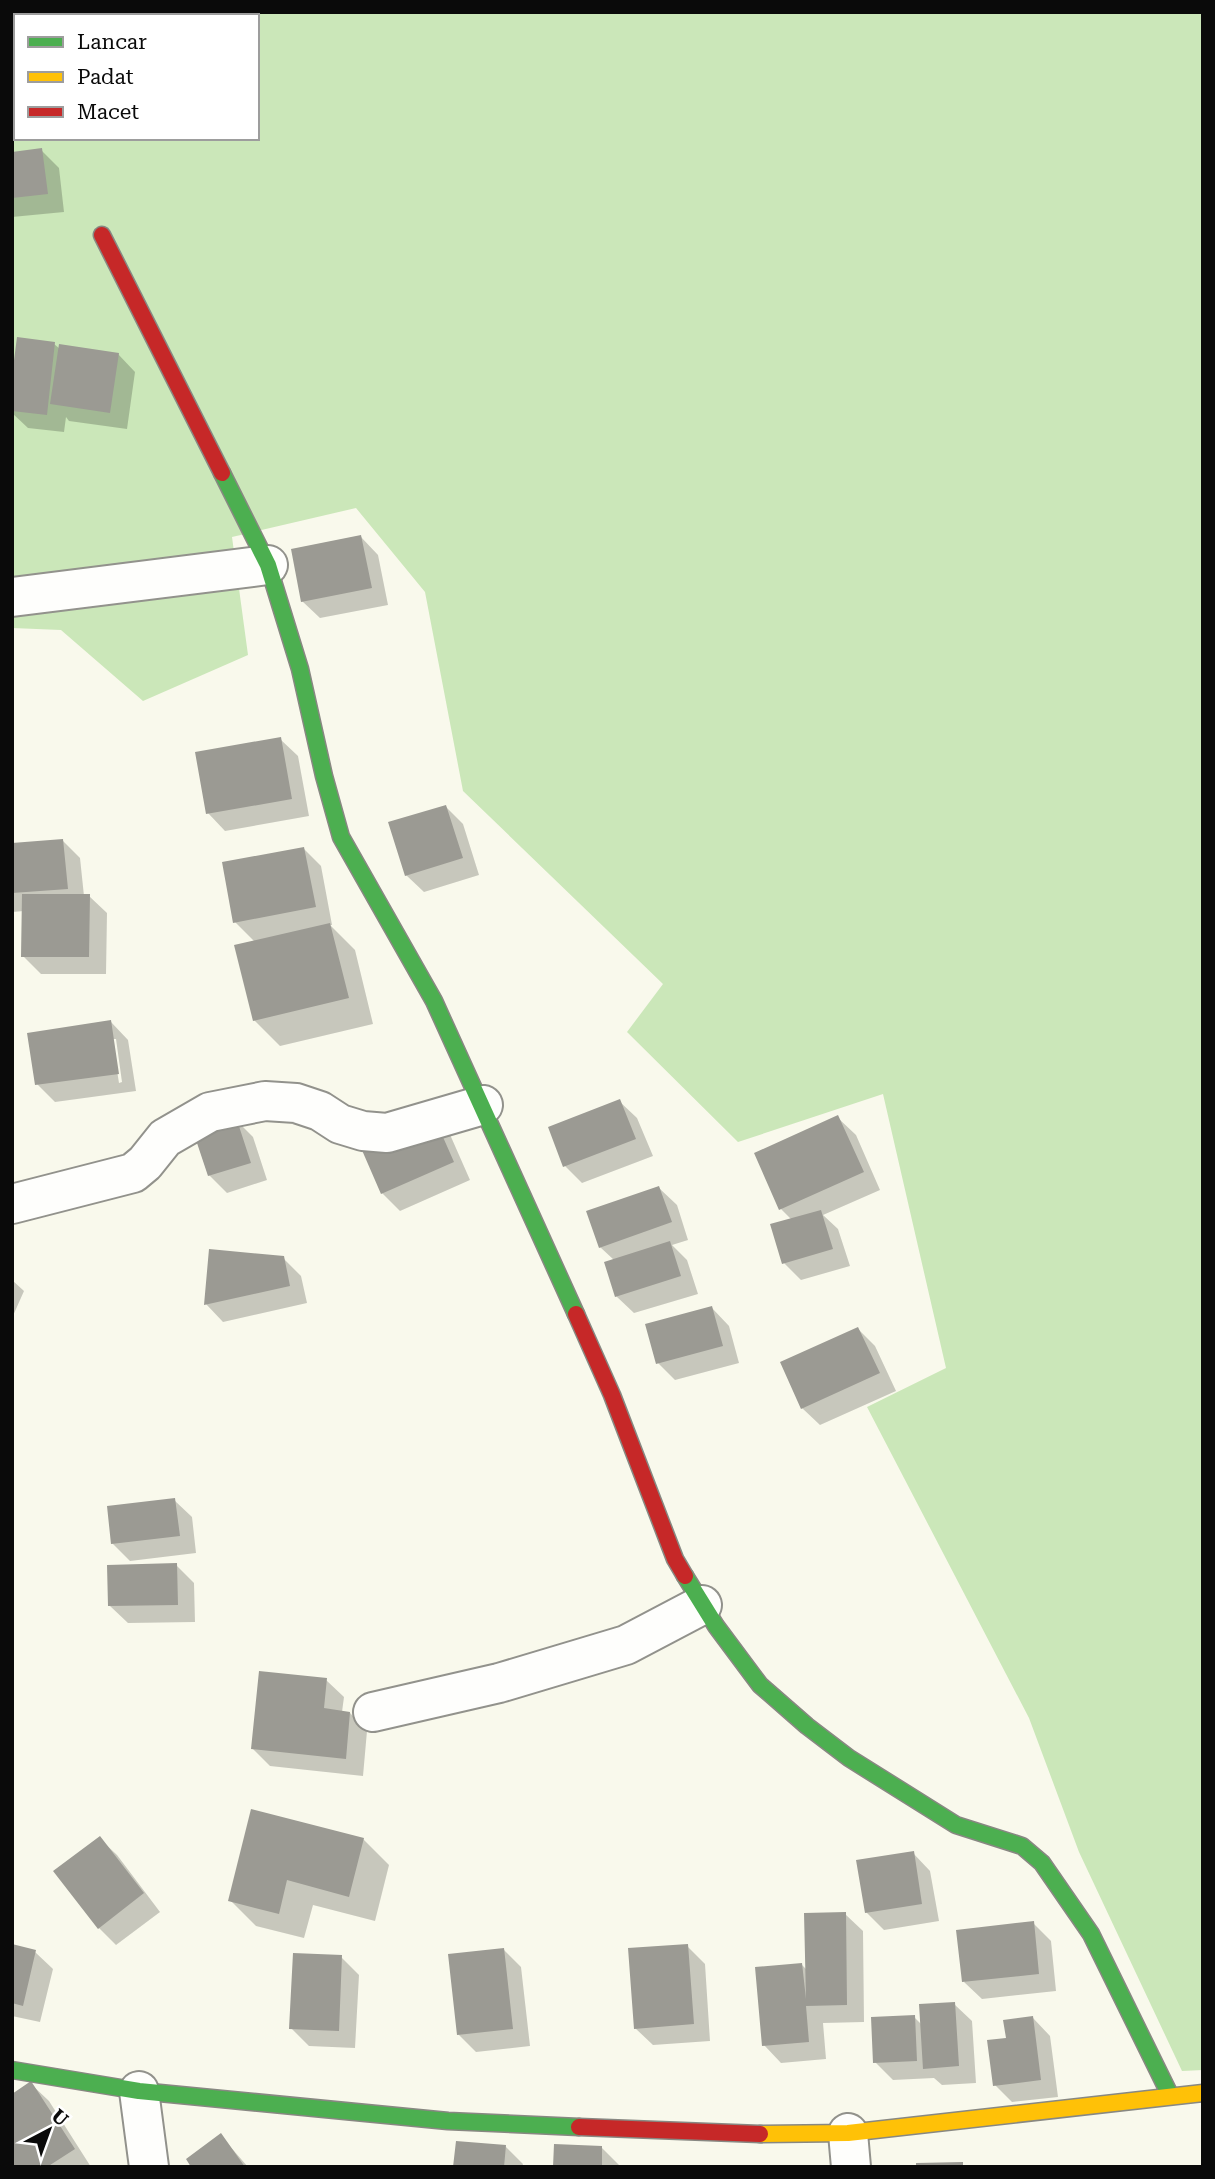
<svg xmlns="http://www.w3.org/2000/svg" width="1215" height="2179" font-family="'Roboto Serif',serif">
<rect width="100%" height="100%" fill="#f9f9ec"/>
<path fill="#cbe7b9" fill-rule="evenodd" d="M12,12H1203V2070L1182,2071L1079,1852L1029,1718L867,1407L946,1368L883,1094L738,1142L627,1032L663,984L463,791L425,592L356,508L232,537L248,655L143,701L61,630L12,628ZM16,16H257V138H16Z"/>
<path fill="#0003" fill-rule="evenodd" d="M41,150L59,168L64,212L12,217V153Z
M54,344L60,349L118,354L135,372L127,429L69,421L66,417L64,432L28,428L12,413V391Z
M361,537L378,555L388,605L320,618L302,601Z
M280,739L298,756L309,816L225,831L208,813Z
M446,807L463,824L479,875L424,892L406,875Z
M62,840L80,858L84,896H89L107,913L106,974H41L23,956L24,911L12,912V845Z
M304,849L321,866L332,925H330L355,950L373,1024L280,1046L254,1020L255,942L235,922Z
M111,1022L128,1040L136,1091L55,1102L37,1084ZM112,1039H116L122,1082L119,1083Z
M619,1101L637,1118L653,1156L582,1183L565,1166Z
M838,1118L856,1135L880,1190L823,1215L838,1229L850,1266L801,1280L784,1263L792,1220L781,1209Z
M235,1119L253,1137L267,1180L227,1193L209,1175Z
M448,1130L470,1180L400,1211L382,1193Z
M659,1188L677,1205L688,1240L672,1245L687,1260L698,1294L634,1313L616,1296L614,1260L600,1247Z
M283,1258L301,1276L307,1303L223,1322L206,1304Z
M12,1280L24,1291L12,1318Z
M712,1308L729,1326L739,1363L675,1380L658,1363Z
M858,1329L875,1346L896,1391L820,1425L802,1408Z
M174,1500L192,1517L196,1553L130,1561L112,1543Z
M176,1565L194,1583L195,1622L128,1623L110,1606Z
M326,1680L344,1697L342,1712L350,1713L367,1731L363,1776L270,1766L253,1749Z
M99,1838L117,1855L160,1912L116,1945L99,1928Z
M363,1839L389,1865L375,1921L313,1905L304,1938L256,1926L230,1900Z
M913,1853L930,1871L939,1921L884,1930L866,1912Z
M845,1914L863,1931L864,2022L823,2023L826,2059L781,2063L764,2045L801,1964L807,1970Z
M1033,1923L1051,1941L1056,1991L982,1999L964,1982Z
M12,1946L35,1952L53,1969L40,2022L12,2016Z
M687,1946L705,1964L710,2041L653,2045L635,2028Z
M504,1950L521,1967L530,2046L476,2052L458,2034Z
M341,1957L359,1975L355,2048L309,2046L291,2028Z
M954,2004L972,2021L976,2083L942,2085L934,2078L893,2080L875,2062L914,2017L922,2025Z
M1033,2018L1050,2036L1058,2097L1012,2102L995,2085L1008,2040Z
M31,2084L49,2101L91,2167H14Z
M221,2136L248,2167H193Z
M505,2146L523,2164L522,2167H455Z
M601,2147L621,2167H555Z"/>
<path fill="#9b9a93" d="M42,148L48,194L12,198V152Z
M17,337L55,342L47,415L12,411V376Z
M59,344L119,353L110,413L50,404Z
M361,535L372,588L301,602L291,549Z
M281,737L292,799L206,814L195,752Z
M446,805L463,858L405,876L388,822Z
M63,839L68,889L12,893V843Z
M304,847L316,907L233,923L222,862Z
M22,894H90L89,957H21Z
M330,923L349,998L253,1021L234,945Z
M111,1020L119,1074L35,1085L27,1033Z
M620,1099L636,1139L563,1167L548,1127Z
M431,1110L454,1162L381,1194L358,1141Z
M838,1115L864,1172L779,1210L754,1153Z
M236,1117L251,1163L208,1176L193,1131Z
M659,1186L672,1222L599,1248L586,1211Z
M821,1210L833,1249L782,1264L770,1224Z
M670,1241L681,1276L615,1297L604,1262Z
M209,1249L284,1256L290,1286L204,1305Z
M712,1306L723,1346L656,1364L645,1324Z
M858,1327L880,1373L801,1409L780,1362Z
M175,1498L180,1536L111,1544L107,1506Z
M177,1563L178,1605L108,1606L107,1565Z
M259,1671L327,1678L324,1708L350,1712L346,1759L251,1749Z
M251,1809L364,1838L349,1897L287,1880L279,1914L228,1901Z
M100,1836L144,1893L98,1929L53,1871Z
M914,1851L922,1904L865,1913L856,1860Z
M846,1912L847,2005L806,2006L809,2042L762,2046L755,1967L802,1963L806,1999L804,1913Z
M1034,1921L1039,1974L962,1982L956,1930Z
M12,1944L36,1950L23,2006L12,2003Z
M688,1944L694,2024L634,2029L628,1948Z
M504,1948L513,2029L457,2035L448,1954Z
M293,1953L342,1955L339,2031L289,2029Z
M955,2002L959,2066L923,2069L919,2004Z
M915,2015L917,2061L873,2063L871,2017Z
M1033,2016L1041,2080L993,2086L987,2040L1006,2038L1003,2020Z
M31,2081L75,2149L47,2167H12V2094Z
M221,2133L245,2167H191L186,2159Z
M456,2141L506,2145L504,2167H453Z
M554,2144L602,2146V2167H553Z
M963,2162V2167H916V2163Z"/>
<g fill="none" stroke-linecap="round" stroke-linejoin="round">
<defs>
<path id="street" d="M12,597L268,565
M12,1204L133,1173L145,1163L165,1138L210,1112L265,1101L296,1103L320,1111L340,1124L363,1131L387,1133L483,1105
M373,1712L499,1683L626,1645L702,1605
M139,2091L149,2167
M848,2133L851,2167"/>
<path id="fast" d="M222,473L268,565L300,669L324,776L341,837L434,1001L576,1314
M685,1576L716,1626L760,1685L807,1726L849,1758L956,1825L1022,1846L1042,1863L1091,1934L1170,2095
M12,2070L139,2091L448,2121L579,2127"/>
<path id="slow" d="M760,2134L848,2133L1203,2093"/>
<path id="jam" d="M102,235L222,473
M576,1314L612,1395L675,1559L685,1576
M579,2127L760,2134"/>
</defs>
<use href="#street" stroke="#92928c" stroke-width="42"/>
<use href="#fast" stroke="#888882" stroke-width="19"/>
<use href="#slow" stroke="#888882" stroke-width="19"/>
<use href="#jam" stroke="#888882" stroke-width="19"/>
<use href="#street" stroke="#fefefc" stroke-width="38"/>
<use href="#fast" stroke="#4caf50" stroke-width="16"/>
<use href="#slow" stroke="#ffc107" stroke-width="16"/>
<use href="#jam" stroke="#c62828" stroke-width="16"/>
</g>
<rect width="1215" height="2179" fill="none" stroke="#0a0a0a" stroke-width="28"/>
<rect x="14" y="14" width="245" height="126" fill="#ffffff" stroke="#9d9d9d" stroke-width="2"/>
<rect x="28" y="37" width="35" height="10" fill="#4caf50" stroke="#9d9d9d" stroke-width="2"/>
<text x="77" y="49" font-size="21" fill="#0a0a0a">Lancar</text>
<rect x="28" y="72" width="35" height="10" fill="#ffc107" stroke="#9d9d9d" stroke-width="2"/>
<text x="77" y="84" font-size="21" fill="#0a0a0a">Padat</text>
<rect x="28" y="107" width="35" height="10" fill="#c62828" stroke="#9d9d9d" stroke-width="2"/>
<text x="77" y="119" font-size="21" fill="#0a0a0a">Macet</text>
<g transform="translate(49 2130) rotate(41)" stroke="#ffffff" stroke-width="5" paint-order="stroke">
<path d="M0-5L12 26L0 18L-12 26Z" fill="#0a0a0a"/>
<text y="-10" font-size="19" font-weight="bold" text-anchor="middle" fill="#0a0a0a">U</text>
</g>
</svg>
